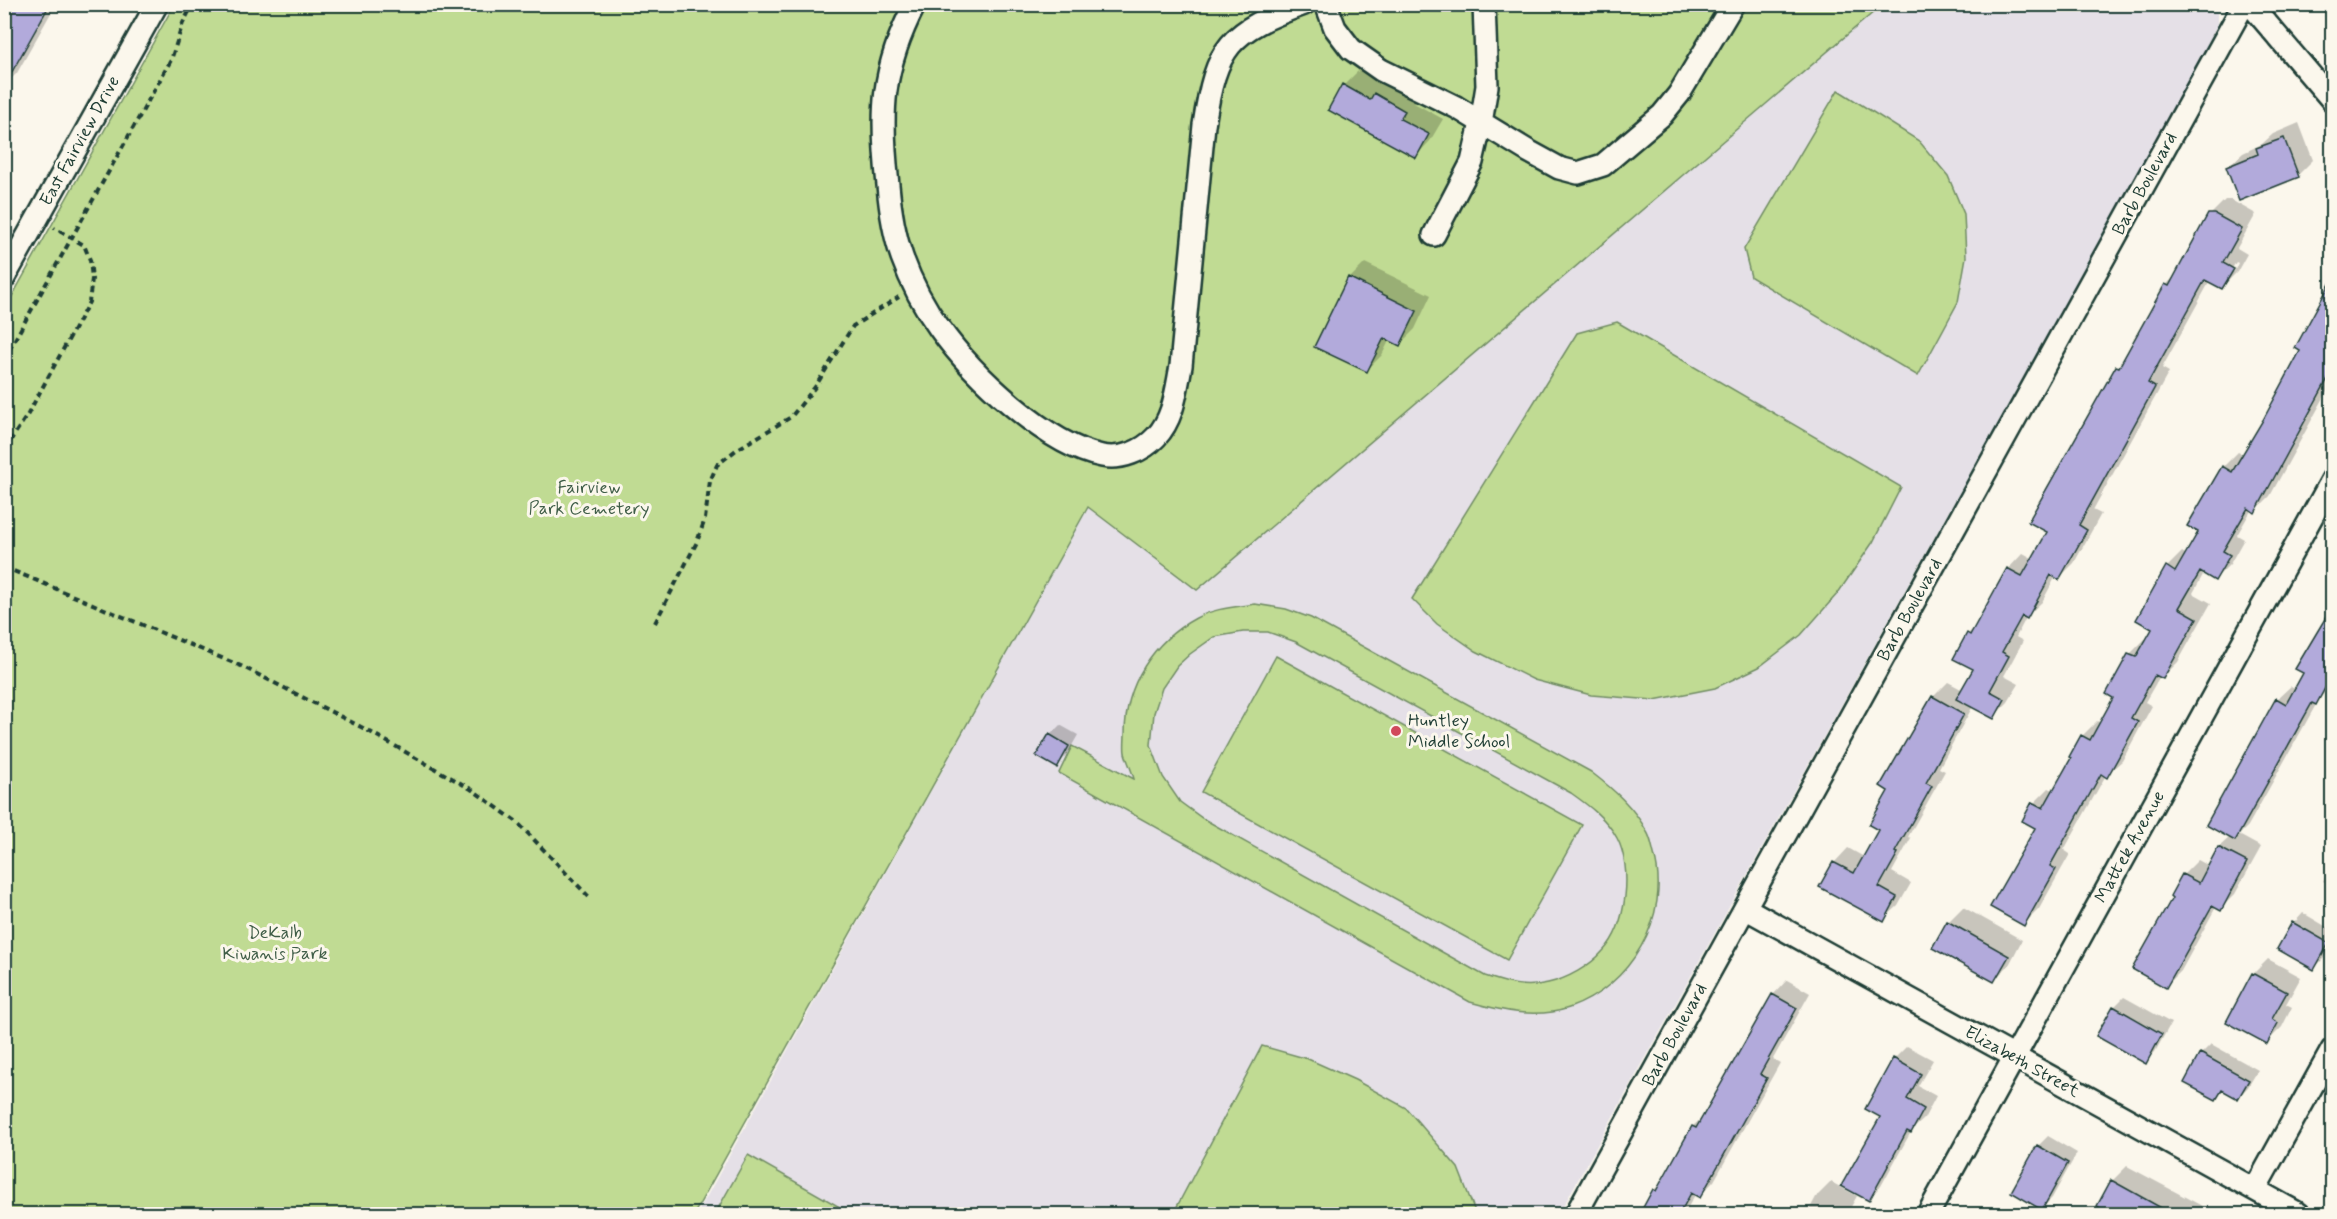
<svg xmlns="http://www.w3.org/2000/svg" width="2337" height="1219" font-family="Mynerve,sans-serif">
<rect width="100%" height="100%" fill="#fbf7ec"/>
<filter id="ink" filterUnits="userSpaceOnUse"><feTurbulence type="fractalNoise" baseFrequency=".0167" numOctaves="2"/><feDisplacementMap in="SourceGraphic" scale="12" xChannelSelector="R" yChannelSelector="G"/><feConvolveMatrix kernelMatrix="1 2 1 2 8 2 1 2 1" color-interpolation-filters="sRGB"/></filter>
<g filter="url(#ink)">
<path fill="#e5e0e7" d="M1882,5H2215L2217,12V25L2202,55L1559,1214H697L1088,507L1197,589Z"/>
<path fill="#c0db93" stroke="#708c64" stroke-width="1.5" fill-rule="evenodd" d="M174,5H1882L1197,590L1088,507L694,1214H5V309Z
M1838,90L1919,141L1948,176L1964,214L1966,257L1958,302L1918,376L1751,277L1744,249Z
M1617,322L1901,487L1873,542L1838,593L1801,635L1759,667L1715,688L1654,700L1591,695L1534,680L1476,651L1437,624L1412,599L1577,333Z
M1255,604L1286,609L1311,618L1591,772C1613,789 1634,807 1647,832C1651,838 1652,847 1654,854C1672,916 1630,987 1569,1008C1536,1019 1502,1011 1470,1002L1059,773L1072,746L1134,779C1132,770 1127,761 1125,753C1124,747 1125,740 1125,734C1125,685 1153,641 1196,618C1214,608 1236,607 1255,604ZM1243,632H1268L1296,642L1571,793C1588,805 1607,819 1617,838C1633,868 1627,926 1603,951C1590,966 1567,979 1548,983C1525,989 1506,983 1485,976L1202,818L1180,802L1163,777L1151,745L1154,713L1162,688L1177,666L1190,654L1214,637Z
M1276,656L1582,825L1507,960L1201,792Z
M1262,1046L1308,1059L1355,1080L1406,1108L1458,1168L1476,1214H1173Z
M748,1155L852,1214H715Z"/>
<path fill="#0003" fill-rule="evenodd" d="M12,4H56L17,73L4,86V15Z
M1359,70L1385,85L1390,79L1419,95L1414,103L1443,119L1430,141L1415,157L1344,85Z
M2299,123L2313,160L2298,175L2227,168L2243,153L2262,144L2273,134Z
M2225,200H2231L2256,214L2237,248L2247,254L2237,272L2222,287L2210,281L2162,368L2169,372L2093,510L2101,514L2074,563L2059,578L2056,576L2042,602L2027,616L2016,637L2023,641L2004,676L2019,684L2008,702L1993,717L1973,706L1939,768L1945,771L1908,837L1911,838L1892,872L1911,883L1898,906L1883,920L1834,863L1848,848L1864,857L1880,829L1890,790L1933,697L1948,682L1963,690L1975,668L1968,634L1976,626L2008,569L2023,553L2034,559L2049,532L2166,285L2177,274L2210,215ZM2236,262L2238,263L2234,272H2230Z
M1365,263L1431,295L1415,329L1400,344L1390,339L1382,355L1367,370L1316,346L1350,278Z
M2332,288V383L2270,496L2255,511L2252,509L2237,535L2244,539L2230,564L2215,579L2204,573L2193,593L2211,603L2178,662L2163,677L2160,676L2145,702L2152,706L2122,761L2106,775L2064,850L2070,854L2039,909L2024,924L2037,827L2034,803L2049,788L2055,791L2082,736L2097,721L2101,723L2115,697L2108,694L2130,654L2145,639L2147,640L2154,628L2167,567L2182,552L2187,555L2200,531L2223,467L2238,452L2244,455L2302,350L2326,295Z
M2332,610V683L2318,701L2248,826L2239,835L2261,847L2235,894L2220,909L2216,907L2181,971L2166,986L2174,897L2183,875L2198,860L2209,866L2219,847L2230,837L2277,699L2291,686L2297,689L2321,630Z
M1060,725L1078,735L1066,756L1056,766L1050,735Z
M2332,865V886L2323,881Z
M1963,907L2022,940L2009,965L1994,980L1948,922Z
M2303,913L2332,930V942L2324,958L2314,968L2294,923Z
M2268,959L2301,977L2286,1004L2292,1007L2282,1027L2267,1042L2253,974Z
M1787,980L1810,993L1773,1059L1780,1063L1714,1181L1700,1196L1696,1193L1684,1214H1641L1654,1190L1663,1181L1693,1126L1705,1115L1773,995Z
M2124,997L2171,1023L2155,1052L2145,1062L2114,1007Z
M2211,1044L2258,1070L2248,1087L2238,1097L2224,1090L2216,1099L2201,1054Z
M1907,1046L1933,1060L1918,1086L1936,1096L1924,1119L1912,1130L1881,1186L1868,1199L1894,1059Z
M2048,1136L2077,1153L2052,1198L2042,1208L2038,1146Z
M2127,1166L2217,1214H2116L2112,1181Z
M1831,1182L1857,1196L1847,1214H1807L1816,1197Z"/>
<path fill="#b2aadb" stroke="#1f3d34" stroke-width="1.5" d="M9,4H50L4,86V12Z
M1342,84L1370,100L1374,93L1405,111L1400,119L1429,134L1416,158L1328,110Z
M2284,138L2299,177L2239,201L2226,167L2258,154L2256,148Z
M2208,214H2215L2242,229L2223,263L2234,269L2222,289L2205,280L2148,383L2155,387L2079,525L2087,530L2059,580L2051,575L2027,619L2022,616L2002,652L2009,656L1990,691L2005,699L1994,719L1956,699L1973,669L1953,659L1967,633L1970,635L2007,568L2022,576L2047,532L2028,522L2116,366L2119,367L2165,284L2169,286Z
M1348,277L1417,311L1400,346L1384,338L1367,372L1314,347Z
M2332,280V371L2255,513L2248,508L2223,551L2230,555L2215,581L2200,572L2179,608L2197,618L2163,679L2155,675L2131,718L2138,722L2107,778L2101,774L2050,866L2056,869L2024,926L1990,907L2035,828L2022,821L2032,802L2043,808L2071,758L2069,757L2081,735L2090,740L2113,698L2106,694L2128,654L2136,657L2152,629L2136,620L2166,566L2175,572L2198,532L2187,526L2222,466L2232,472L2263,420L2300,351L2295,348Z
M2332,607V675L2316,705L2312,703L2235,841L2206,825L2276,698L2286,704L2303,673L2295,669Z
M1932,696L1964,714L1926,783L1932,786L1895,852L1898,853L1879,887L1897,897L1884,922L1819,887L1833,862L1854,873L1878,830L1869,825L1888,791L1880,786Z
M1049,734L1069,746L1057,768L1036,756Z
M2218,847L2247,862L2221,911L2212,906L2166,988L2132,969L2172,898L2170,896L2182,874L2199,883Z
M1947,921L2009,956L1994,982L1932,948Z
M2292,922L2329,943L2314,970L2277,949Z
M2252,973L2287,992L2272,1019L2278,1023L2267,1044L2226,1022Z
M1772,994L1797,1008L1760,1074L1767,1078L1700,1198L1691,1193L1679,1215H1639L1653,1189L1656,1191L1692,1126L1696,1128Z
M2113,1006L2162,1034L2146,1064L2096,1036Z
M2200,1053L2249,1080L2238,1099L2222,1090L2216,1100L2184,1083Z
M1893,1058L1921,1074L1907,1099L1924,1109L1911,1133L1907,1131L1869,1201L1841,1186L1880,1117L1865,1109Z
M2037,1145L2068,1163L2042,1210L2011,1192Z
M2111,1180L2174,1215H2112L2097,1206Z"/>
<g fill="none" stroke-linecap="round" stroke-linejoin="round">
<defs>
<path id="minor" d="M915,4C881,70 880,113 888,185C890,208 894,234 902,257C911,282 924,307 940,329C972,374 1046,445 1102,456C1121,460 1143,451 1156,437C1174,418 1176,391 1181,366L1204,125C1216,46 1229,31 1304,4
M1326,4L1335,28L1351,49L1381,70L1456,107L1528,151L1559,168L1578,173L1603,165L1662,115L1679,94L1733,4
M2250,4L2332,100
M1434,235L1472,162L1481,123L1487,86L1484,4
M4,278L157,4
M1745,908L2299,1214
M2255,1189L2332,1050
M1576,1214L2244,4
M1928,1214L2332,480"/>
</defs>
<use href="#minor" stroke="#1f3d34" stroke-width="26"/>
<path stroke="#1f3d34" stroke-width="4" stroke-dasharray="6 4.5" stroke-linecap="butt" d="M4,359L171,60L183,23L193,4
M4,450L28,414L89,302L92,279L90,260L84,245L54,228
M4,567L241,666L363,728L471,789L517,822L590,898
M655,623L697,542L705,519L710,481L717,465L736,450L791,417L815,387L853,326L899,297"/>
<use href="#minor" stroke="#fbf7ec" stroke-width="21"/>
</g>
</g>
<circle fill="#d1495b" stroke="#fbf7ec" stroke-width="2" cx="1396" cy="731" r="6"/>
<g text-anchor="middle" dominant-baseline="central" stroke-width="6" stroke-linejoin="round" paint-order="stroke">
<g font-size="18" fill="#1f3d34" stroke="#fbf7ec">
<text transform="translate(80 141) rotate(-61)">East Fairview Drive</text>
<text transform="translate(2145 184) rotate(-61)">Barb Boulevard</text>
<text transform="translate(1910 610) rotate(-61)">Barb Boulevard</text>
<text transform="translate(2130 847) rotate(-61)">Mattek Avenue</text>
<text transform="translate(1675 1035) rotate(-61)">Barb Boulevard</text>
<text transform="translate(2022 1062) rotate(29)">Elizabeth Street</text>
</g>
<g font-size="18" fill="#3f5d47" stroke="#fbf7ec">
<text x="589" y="488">Fairview<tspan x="589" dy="21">Park Cemetery</tspan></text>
<text x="275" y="933">DeKalb<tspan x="275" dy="21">Kiwanis Park</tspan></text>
</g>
<g font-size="18" fill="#1f3d34" stroke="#fbf7ec" text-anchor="start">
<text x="1408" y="721">Huntley<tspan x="1408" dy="21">Middle School</tspan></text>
</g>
</g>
<rect width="2337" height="1219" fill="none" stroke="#fbf7ec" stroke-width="24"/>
<rect x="12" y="12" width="2313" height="1195" fill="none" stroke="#1f3d34" stroke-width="2" filter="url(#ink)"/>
</svg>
